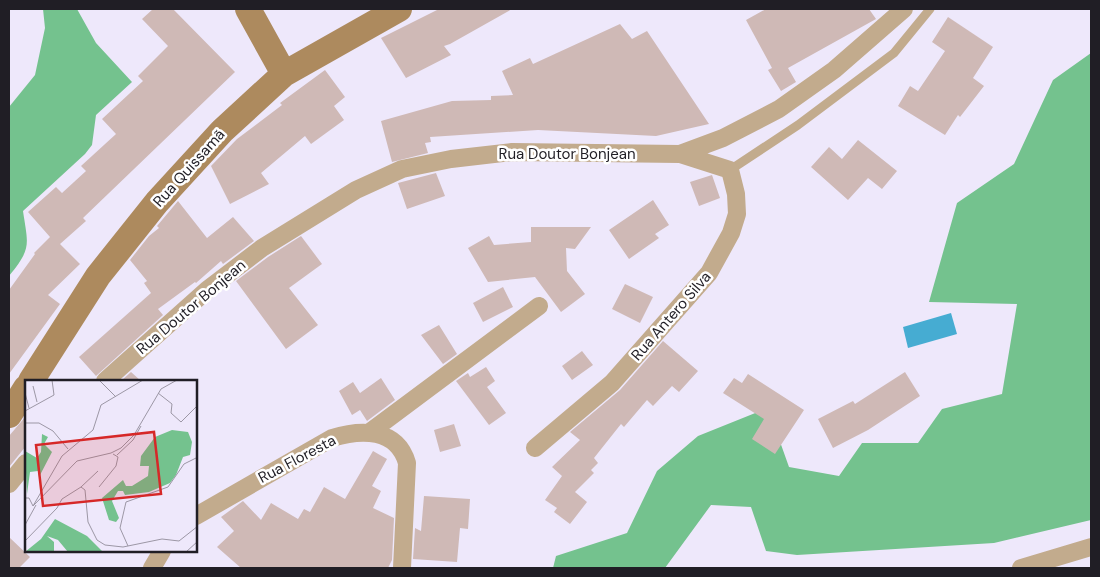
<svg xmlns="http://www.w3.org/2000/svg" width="1100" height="577" font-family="'DM Sans',sans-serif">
<rect width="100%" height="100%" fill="#eee8fb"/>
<path fill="#74c28e" d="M43,9H77L96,43L132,82L96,115L92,145L85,154L23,211C28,245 32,248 9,276V107L35,75L45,28Z
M1091,53V520L994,543L797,555L766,551L751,507L711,505L665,568H553L556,556L627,533L657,471L698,436L768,408L789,467L839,476L862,443H918L942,409L1002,394L1017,304L929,302L957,203L1014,164L1053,80Z"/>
<path fill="#46acd2" d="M951,313L957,334L908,348L903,327Z"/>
<path fill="#cfb9b6" d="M153,9H173L235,72L83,218L86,221L60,244L80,264L48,295L60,304L9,374V290L35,254L34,253L50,237L28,212L56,187L62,193L86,171L81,166L116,134L102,119L143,81L138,76L168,46L142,19Z
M439,9H512L450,44L444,46L451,55L406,78L381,38Z
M766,9H869L876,19L788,68L796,82L781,91L768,70L772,68L746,20Z
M948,17L993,47L973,78L984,86L960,117L958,115L945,135L898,106L910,86L918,91L945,51L932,42Z
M620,24L632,39L647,31L709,124L656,136L538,130L430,137L431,142L425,143L428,153L392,162L381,121L452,101L491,100V96L513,95L502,71L530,58L533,64Z
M325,70L345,97L334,106L344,120L311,144L305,136L261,173L269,184L230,204L211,166L237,139L282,105L280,103Z
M858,140L897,171L882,189L868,178L848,200L811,167L829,147L842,159Z
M436,173L445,196L407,209L398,183Z
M712,175L720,198L699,206L690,182Z
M653,200L669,225L655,234L659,238L629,259L609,230Z
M178,201L207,238L233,217L254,241L223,264L221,261L196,283L195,282L158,309L163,315L96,376L79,357L151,293L144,283L147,281L130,260L149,236L159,228L157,226Z
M531,227H591L575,249L566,248L567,271L585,294L561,312L535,277L488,282L468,248L489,236L494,245L531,242Z
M301,236L322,264L289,288L318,325L286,349L236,281L268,257Z
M625,284L653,297L640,323L612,309Z
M503,287L513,307L483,322L473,303Z
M439,325L457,354L443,364L421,335Z
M663,341L698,371L679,392L672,386L653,406L647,400L624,427L621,424L594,458L598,463L591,470L594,473L575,492L587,502L570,524L554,512L557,508L545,500L562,476L552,467L580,440L570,432L620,390Z
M582,351L593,365L572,380L562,366Z
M486,367L495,381L487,387L506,413L489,425L456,381L468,373L470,377Z
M131,372L141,381H121Z
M905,372L920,396L868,430L833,448L818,419L853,401L855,404Z
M748,374L804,410L775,454L752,439L764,419L723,393L734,378L742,383Z
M381,378L395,400L367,421L360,410L352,415L339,391L353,382L360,393Z
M26,416V446L9,467V436Z
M454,424L461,446L440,452L434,430Z
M373,451L387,459L372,486L381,491L373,508L394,518L392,560L388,568H241L217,547L234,531L221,517L243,501L261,520L271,503L298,519L304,509L310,512L324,487L345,499Z
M424,496L470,499L468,529L460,528L457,562L413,559L415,528L421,531Z
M9,537L30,557L19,568H9Z"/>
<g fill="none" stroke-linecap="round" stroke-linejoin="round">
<path stroke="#c2ab8d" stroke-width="9" d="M730,170L798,125L894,53L930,9"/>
<path stroke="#c2ab8d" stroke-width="18" d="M105,381L207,290L262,248L356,190L402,169L451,159L512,152L680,154L723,138L779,109L834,70L904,9
M370,432L539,306
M535,448L612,383L709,273L731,233L737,214L736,194L730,170L680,154
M9,484L26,463
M196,516L332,438C361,429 397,428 407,463L402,568
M152,568L162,551
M1021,568L1091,547"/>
<path stroke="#ad8a5e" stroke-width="26" d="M248,9L284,74
M31,381L98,276L157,202L222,131L284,74L399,9
M9,415L26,388"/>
</g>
<g text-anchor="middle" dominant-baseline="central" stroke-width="5" stroke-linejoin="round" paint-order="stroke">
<g font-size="15" fill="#201e25" stroke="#fff">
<text x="567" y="154">Rua Doutor Bonjean</text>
<text transform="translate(189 168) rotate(-48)">Rua Quissamã</text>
<text transform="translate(191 307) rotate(-40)">Rua Doutor Bonjean</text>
<text transform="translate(671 316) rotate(-49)">Rua Antero Silva</text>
<text transform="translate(297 459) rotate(-28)">Rua Floresta</text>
</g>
</g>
<g transform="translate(25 380)">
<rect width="172" height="172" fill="#eee8fb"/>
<path d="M147,50L163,52L167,62L165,75L158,77L151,95L145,103L124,112L100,115L98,111H93L87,121L94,138L91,142L84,140L77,118L98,100L101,106H107L123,96L124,86H115L116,76L130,57ZM17,54L23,57L19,64L27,72L14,97L13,91L5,92L2,114L0,71L12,78L16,72ZM30,139L62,156L78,172H43L33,160L22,156L29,162V172H0L16,159Z" fill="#74c28e"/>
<path fill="none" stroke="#9c97a5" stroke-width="1" d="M74,0L91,17M8,6L12,22M0,13L4,28M133,13L147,24L146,33L156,42L173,25M0,31L29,15L27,0M0,43H14L28,51L43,69M92,75L108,60L116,46M56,107L73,91M74,107L91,86L93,77L88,74M0,118H4L8,126L37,76L68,50L76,25L118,0M8,126L52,81L86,73L96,68L109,55L136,9L152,0M0,145L11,125M0,161L32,128L37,119L56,107L60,110L63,142L72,160L80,165L98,167L137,159L154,161L173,146M103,166L95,148L101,122L143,107L159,84L173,77M161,172L173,161"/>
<path fill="#d62828" fill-opacity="0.15" stroke="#d62828" stroke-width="2.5" d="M129,52L136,114L18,126L11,65Z"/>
<rect width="172" height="172" fill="none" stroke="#201e25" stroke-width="2.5"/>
</g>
<rect width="1100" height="577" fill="none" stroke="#201e25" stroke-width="20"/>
</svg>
